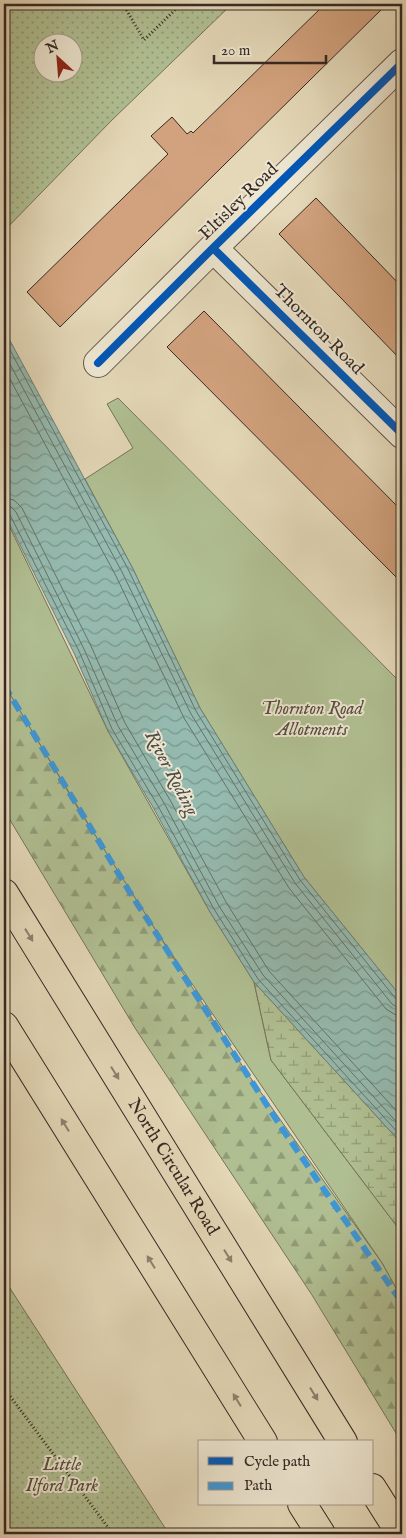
<svg xmlns="http://www.w3.org/2000/svg" width="406" height="1538" font-family="'IM FELL English',serif">
<defs>
<pattern id="forest-firs" width="22" height="20" patternUnits="userSpaceOnUse" patternTransform="scale(1.25)"><rect width="22" height="20" fill="#b0bf92"/><path d="M5 1l3.5 6h-7zM16 11l3.5 6h-7z" fill="#909b77"/></pattern>
<pattern id="wetland-marsh" width="20" height="14" patternUnits="userSpaceOnUse" patternTransform="scale(1.25)"><rect width="20" height="14" fill="#b0bf92"/><path d="M1 5h8M5 5V1M11 12h8M15 12V8" fill="none" stroke="#909b77"/></pattern>
<pattern id="park-dots" width="8" height="8" patternUnits="userSpaceOnUse" patternTransform="scale(1.25)"><rect width="8" height="8" fill="#b0bf92"/><path d="M2 2h.1M6 6h.1" fill="none" stroke="#909b77" stroke-width="1.8" stroke-linecap="round"/></pattern>
<pattern id="water-waves" width="16" height="10" patternUnits="userSpaceOnUse" patternTransform="scale(1.25)"><rect width="16" height="10" fill="#95baaf"/><path d="M0 5q4-4 8 0t8 0" fill="none" stroke="#7a978e"/></pattern>
</defs>
<rect width="100%" height="100%" fill="#e4d8b8"/>
<filter id="stains"><feTurbulence type="fractalNoise" baseFrequency=".004" numOctaves="4"/><feColorMatrix values="0 0 0 0 .2 0 0 0 0 .09 0 0 0 0 .02 0 0 0 .5 -.17"/></filter>
<radialGradient id="worn" r=".72"><stop offset=".6" stop-color="#630" stop-opacity="0"/><stop offset="1" stop-color="#630" stop-opacity=".3"/></radialGradient>
<path fill="#b0bf92" stroke="#74745b" d="M118,398L402,684V998L304,877L200,708L132,567L85,479L133,448L107,404Z
M4,515L108,731L210,912L254,982L271,1060L402,1233V1299L382,1263L129,891L4,685Z"/>
<path fill="url(#forest-firs)" stroke="#74745b" d="M4,684L79,810L245,1070L382,1263L402,1299V1443L312,1295L135,1028L4,810Z"/>
<path fill="url(#wetland-marsh)" stroke="#74745b" d="M254,982L402,1144V1233L271,1060Z"/>
<path fill="url(#park-dots)" stroke="#74745b" fill-rule="evenodd" d="M4,4H232L111,121L4,231ZM72,42V72H42V42Z
M4,1279L169,1534H4Z"/>
<path fill="url(#water-waves)" stroke="#6f8077" d="M4,301L7,335L132,567L200,708L304,877L402,998V1144L254,982L210,912L154,809L108,731L74,653L4,513Z"/>
<g fill="none" stroke-linecap="round" stroke-linejoin="round">
<path stroke="#66726a" stroke-width="1" d="M4,339L128,569L196,711L300,880L396,999L402,1002
M4,353L122,572L191,714L295,883L392,1004L397,1007L402,1008
M4,368L116,576L184,718L289,888L386,1009L394,1014L402,1016
M4,498L14,500L22,508L91,646L125,723L170,800L226,902L269,971L402,1117
M4,506L11,507L16,512L84,649L118,726L164,803L219,906L263,975L402,1128
M4,512H8L10,515L79,651L112,729L158,806L214,909L258,979L402,1137"/>
</g>
<path fill="#d1a27d" stroke="#372924" d="M325,4H387L60,327L27,292L168,154L151,136L172,117L187,134L191,131L193,133Z
M316,198L402,287V361L279,234Z
M204,311L402,511V583L167,347Z"/>
<g fill="none" stroke-linecap="round" stroke-linejoin="round">
<defs>
<path id="minor" d="M213,248L402,434
M98,363L213,248L402,63"/>
<g id="highway">
<path id="s1" d="M4,893L343,1442"/>
<path d="M4,1026L263,1442"/>
<path d="M372,1488L401,1534"/>
<path d="M302,1504L321,1534"/>
</g>
</defs>
<use href="#minor" stroke="#625549" stroke-width="30"/>
<use href="#highway" stroke="#372924" stroke-width="30"/>
<path stroke="#372924" stroke-width="3" stroke-dasharray="1 2.5" stroke-linecap="butt" d="M123,4L144,40L181,4
M4,1388L113,1534"/>
<use href="#minor" stroke="#ede6d1" stroke-width="28"/>
<use href="#highway" stroke="#e4d8b8" stroke-width="28"/>
<path stroke="#3e96d6" stroke-width="6" stroke-dasharray="12 6" stroke-linecap="butt" d="M4,685L129,891L283,1130L402,1303"/>
<defs>
<path id="cycleway" d="M213,248L402,434
M98,363L213,248L402,63"/>
</defs>
<use href="#cycleway" stroke="#ede6d1" stroke-width="11"/>
<use href="#cycleway" stroke="#0057b8" stroke-width="8"/>
</g>
<defs><path id="oneway-solid" d="M-6-.8H1V-3.2L6.5 0L1 3.2V.8H-6Z" transform="scale(1.25)"/></defs>
<g fill="#8e806e">
<use href="#oneway-solid" transform="translate(29 935) rotate(58)"/>
<use href="#oneway-solid" transform="translate(115 1073) rotate(58)"/>
<use href="#oneway-solid" transform="translate(65 1125) rotate(-122)"/>
<use href="#oneway-solid" transform="translate(228 1256) rotate(58)"/>
<use href="#oneway-solid" transform="translate(151 1262) rotate(-122)"/>
<use href="#oneway-solid" transform="translate(314 1394) rotate(58)"/>
<use href="#oneway-solid" transform="translate(237 1400) rotate(-122)"/>
</g>
<g text-anchor="middle" dominant-baseline="central" stroke-width="4" stroke-linejoin="round" paint-order="stroke">
<g font-size="18" fill="#372924" stroke="#ede6d1">
<text transform="translate(239 202) rotate(-44)">Eltisley Road</text>
<text transform="translate(318 330) rotate(45)">Thornton Road</text>
<text stroke="none"><textPath href="#s1" startOffset="322">North Circular Road</textPath></text>
</g>
<g font-size="18" font-style="italic" fill="#554e40" stroke="#ede6d1">
<text x="312" y="709">Thornton Road<tspan x="312" dy="21">Allotments</tspan></text>
<text x="62" y="1465">Little<tspan x="62" dy="21">Ilford Park</tspan></text>
</g>
<g font-size="19" font-style="italic" fill="#4e4d47" stroke="#ede6d1">
<text transform="translate(171 773) rotate(62)">River Roding</text>
</g>
</g>
<rect width="406" height="1538" fill="none" stroke="#e4d8b8" stroke-width="20"/>
<rect x="5" y="5" width="396" height="1528" fill="none" stroke="#372924" stroke-width="2.5"/>
<rect x="10" y="10" width="386" height="1518" fill="none" stroke="#372924"/>
<rect x="198" y="1440" width="175" height="65" fill="#ede6d1" stroke="#a49a8c"/>
<rect x="208" y="1457" width="25" height="8" fill="#0057b8" stroke="#a49a8c"/>
<text x="244" y="1466" font-size="15" fill="#372924">Cycle path</text>
<rect x="208" y="1482" width="25" height="8" fill="#3e96d6" stroke="#a49a8c"/>
<text x="244" y="1490" font-size="15" fill="#372924">Path</text>
<g transform="translate(58 58) rotate(334)"><circle r="24" fill="#ede6d1" stroke="#a49a8c"/>
<path d="M0-4L9 19L0 12L-9 19Z" fill="#8f2418"/>
<text y="-8" font-size="14" font-weight="bold" text-anchor="middle" fill="#372924">N</text>
</g>
<path d="M214 55v8h112v-8" fill="none" stroke="#372924" stroke-width="2.5"/>
<text x="221" y="55" font-size="15" fill="#372924" stroke="#ede6d1" stroke-width="4" paint-order="stroke">20 m</text>
<rect width="100%" height="100%" filter="url(#stains)"/>
<rect width="100%" height="100%" fill="url(#worn)"/>
</svg>
